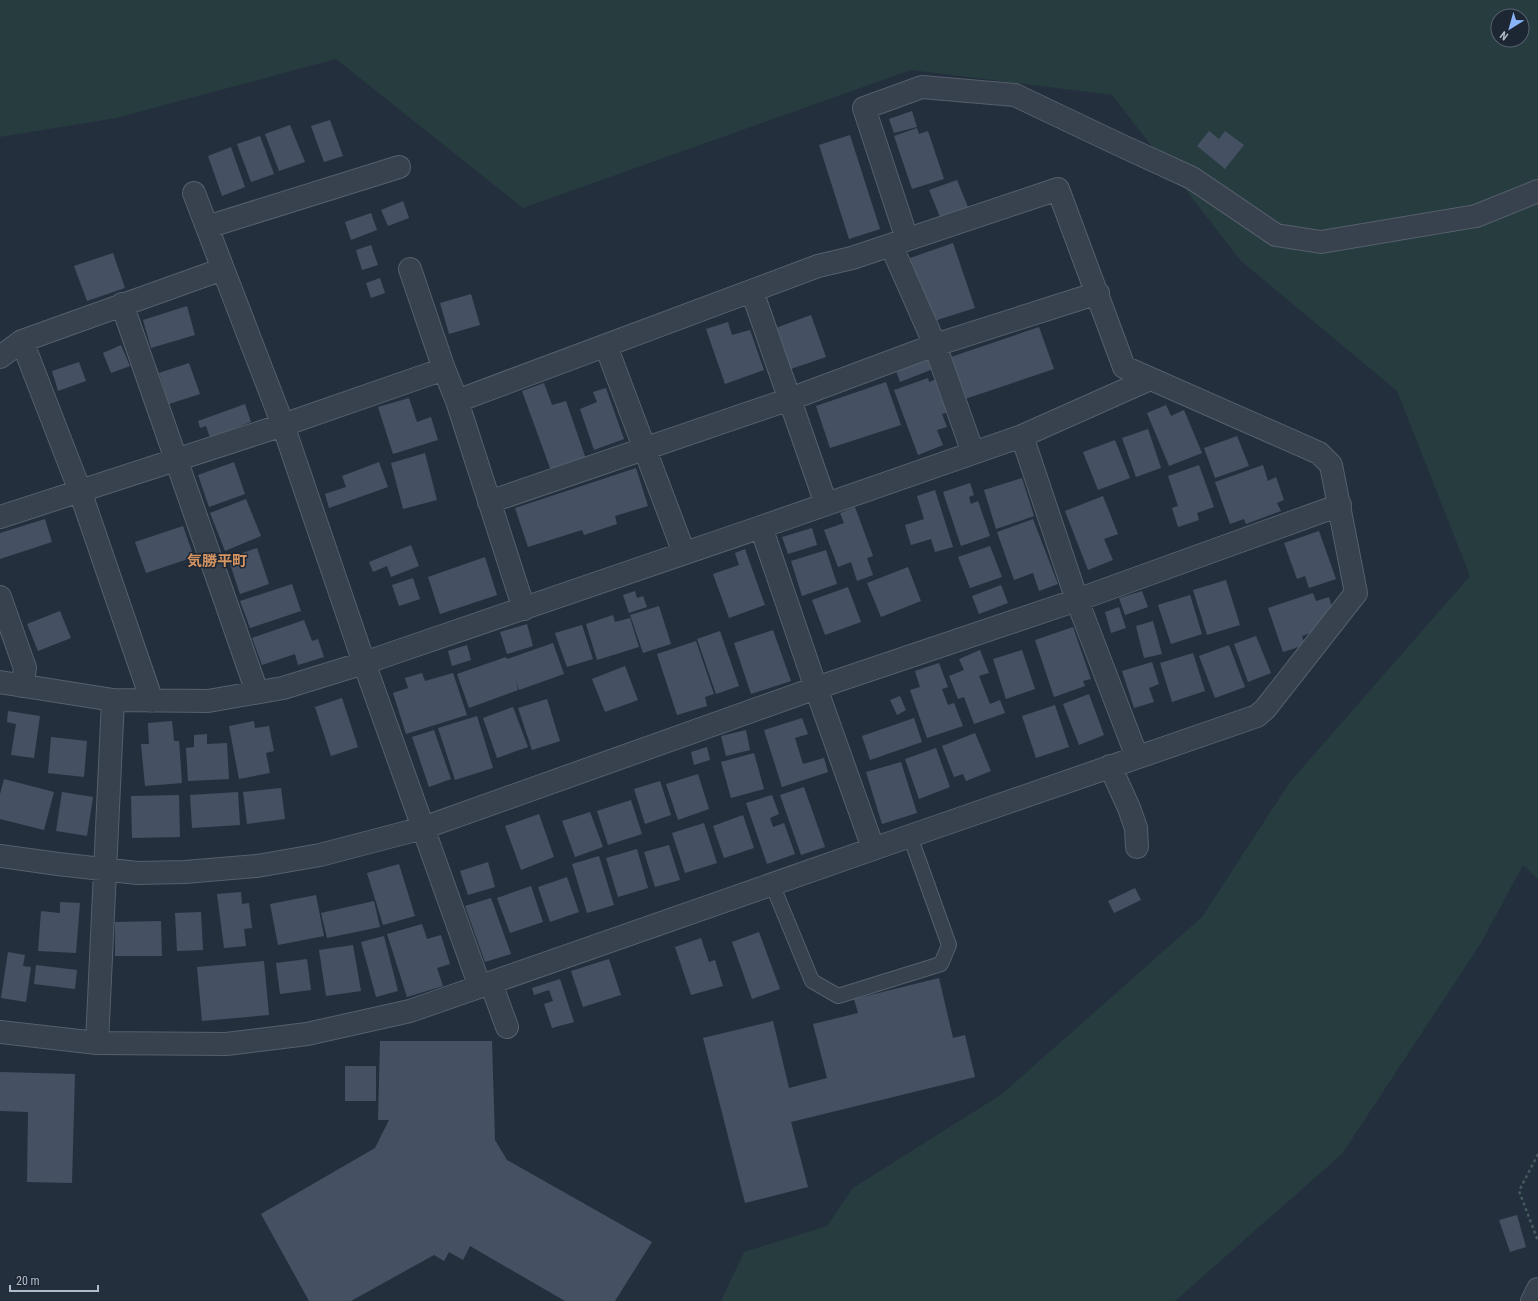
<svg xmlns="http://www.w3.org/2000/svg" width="1538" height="1301" font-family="'Roboto Condensed','Noto Sans JP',sans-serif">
<rect width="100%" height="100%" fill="#242f3e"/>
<path fill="#263c3f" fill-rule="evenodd" d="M0,0H1538V879L1523,865L1481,943L1342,1154L1175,1301H721L744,1252L827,1226L853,1188L1002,1094L1202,917L1290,782L1470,576L1397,391L1241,261L1112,95L911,70L523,208L336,59L116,118L0,137ZM1498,16H1522V40H1498Z"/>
<path fill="#455162" d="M912,111L917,127L894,133L889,119Z
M330,120L343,156L324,162L311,126Z
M290,125L305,162L279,171L265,134Z
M917,128L919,134L928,131L944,179L912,189L894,136Z
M1209,131L1219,139L1225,131L1244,145L1225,169L1197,146Z
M850,135L880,229L849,239L819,145Z
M260,136L274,174L251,182L237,144Z
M231,147L245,187L222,196L208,156Z
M957,180L968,207L940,217L929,190Z
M403,201L409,218L388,226L381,210Z
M371,213L377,230L351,240L345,222Z
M953,243L975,308L931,322L910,258Z
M371,245L378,265L362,270L356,250Z
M113,253L125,288L87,301L74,266Z
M380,278L385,293L371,298L366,283Z
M471,294L480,325L449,334L440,303Z
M187,306L195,335L151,348L143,320Z
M811,315L826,357L788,370L773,329Z
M728,322L732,335L750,330L764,370L725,384L706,329Z
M1039,327L1054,369L959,401L945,359Z
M121,345L130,366L111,373L103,353Z
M928,354L933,369L900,382L894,365Z
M79,362L86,381L58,391L52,371Z
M189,363L200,394L169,404L159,373Z
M928,378L929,382L939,378L951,411L942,414L947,427L937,430L943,445L918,455L894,390Z
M886,382L901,425L830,448L816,406Z
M544,383L552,405L566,401L586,459L551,471L522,391Z
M606,388L624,439L594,450L580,409L597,402L593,392Z
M409,398L417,422L431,417L438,440L393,454L378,407Z
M245,404L251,422L210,438L206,426L200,428L198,421Z
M1166,405L1171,416L1184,410L1202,453L1169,466L1147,413Z
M1148,429L1161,468L1136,477L1122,438Z
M1237,436L1249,466L1215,478L1204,448Z
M1115,440L1130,478L1098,490L1083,452Z
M425,453L437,500L403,509L391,463Z
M234,462L245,494L209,507L198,475Z
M379,462L388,487L329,508L325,494L346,487L342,476Z
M1199,465L1214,507L1197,513L1199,520L1178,527L1172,508L1178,506L1168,476Z
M1263,465L1268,481L1276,477L1284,500L1277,503L1281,511L1246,524L1244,519L1230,524L1215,482Z
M636,468L648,506L615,516L617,524L584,535L582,530L528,547L515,508Z
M1022,478L1034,516L996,529L984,490Z
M970,483L974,495L969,497L971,504L978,501L990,536L961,546L943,492Z
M935,490L953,547L935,552L931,539L911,545L905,525L924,519L917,496Z
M1103,496L1118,534L1104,539L1113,560L1088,570L1065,511Z
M246,499L261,536L225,551L210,513Z
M855,507L873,556L867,558L873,575L857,581L851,562L838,567L824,530L844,523L840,513Z
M45,519L52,542L0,559V533Z
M1033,519L1058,584L1039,591L1033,573L1014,580L997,532Z
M183,526L194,557L146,573L135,542Z
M812,528L817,545L788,554L782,537Z
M1319,531L1336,579L1309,588L1305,576L1297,579L1284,543Z
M411,545L419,566L391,577L387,566L373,572L369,562Z
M990,546L1002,577L970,588L958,557Z
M257,548L269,584L240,594L228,558Z
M745,549L765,605L729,618L713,574L739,565L735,553Z
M826,550L837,584L802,596L791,561Z
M485,557L497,595L440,614L428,577Z
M908,567L921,601L881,617L867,583Z
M413,578L420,599L399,606L392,585Z
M1226,580L1240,625L1207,635L1193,590Z
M292,584L301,611L250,628L240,601Z
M1001,585L1008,603L979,614L972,596Z
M848,587L861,622L825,635L812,600Z
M635,591L637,598L643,596L647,607L629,613L623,595Z
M1142,591L1148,607L1125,615L1119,598Z
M1313,593L1316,601L1329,597L1334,614L1321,619L1325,628L1302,636L1305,645L1283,652L1268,608Z
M1190,595L1202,634L1171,644L1158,605Z
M659,606L671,644L643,653L630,615Z
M1119,607L1126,628L1111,633L1105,612Z
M60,611L71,638L38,651L27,624Z
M613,615L615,622L630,618L639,647L597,660L586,624Z
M304,620L312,641L318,639L324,657L298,665L295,654L262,665L252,638Z
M1153,621L1162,654L1144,658L1136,626Z
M527,624L533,646L507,654L500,632Z
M582,625L593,659L567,667L555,633Z
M1073,627L1091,679L1083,681L1085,686L1054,697L1035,640Z
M773,630L791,681L751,694L734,643Z
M720,631L739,686L716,694L697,639Z
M1256,636L1271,673L1248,682L1234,644Z
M696,641L714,694L705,697L707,706L677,715L657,654Z
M553,643L564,674L519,690L516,681L518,690L469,708L457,674L506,657L507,659Z
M467,645L471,660L452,666L448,651Z
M1229,645L1245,687L1215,698L1199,656Z
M980,650L989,673L979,676L990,704L1000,700L1005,713L974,724L964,697L958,699L949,676L964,670L959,659Z
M1022,650L1035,689L1006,699L993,659Z
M1193,653L1205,691L1172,702L1160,663Z
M1152,662L1159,684L1149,688L1154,702L1134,708L1122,671Z
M939,663L948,687L942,689L948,705L954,703L963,726L927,738L910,690L920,687L915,671Z
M625,666L638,700L605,712L592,679Z
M422,673L425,681L453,673L467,715L406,734L393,693L408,688L405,678Z
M1089,694L1104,735L1079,745L1063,704Z
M900,696L906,710L897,715L890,700Z
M342,698L358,747L331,756L315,707Z
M547,699L560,741L532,750L518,708Z
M1055,705L1069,747L1036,758L1022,716Z
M513,707L528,747L497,758L483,718Z
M8,711L40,716L34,758L11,755L16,724L7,722Z
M477,716L493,768L455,780L438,728Z
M802,718L808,734L795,738L803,764L824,758L828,772L782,787L764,730Z
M914,718L922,742L870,760L862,736Z
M172,721L174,741H179L182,783L145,786L141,744H149L148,723Z
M254,721L255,728L269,726L274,751L266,753L270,773L239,779L229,726Z
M434,730L451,779L429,787L412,737Z
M746,730L750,750L726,756L721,736Z
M975,733L991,771L966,781L963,774L954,777L942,746Z
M207,734V744L227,743L229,779L188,781L186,748L194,747V735Z
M51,737L87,741L84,777L48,773Z
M707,747L710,760L694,765L691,752Z
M936,748L950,787L919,799L905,759Z
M754,753L764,789L731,798L721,762Z
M901,762L917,813L882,824L866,772Z
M698,774L709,809L678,820L666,784Z
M4,779L54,792L44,830L0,819V794Z
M660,781L671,815L645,824L634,789Z
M804,787L825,847L801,855L780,795Z
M281,788L285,819L247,824L243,792Z
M62,792L93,797L87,836L56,831Z
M238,792L240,825L192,828L190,795Z
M179,795L180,837L132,838L131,796Z
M772,795L779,814L770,818L773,827L784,823L795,854L767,864L746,803Z
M631,800L642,834L608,845L597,811Z
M590,812L603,847L575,857L562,821Z
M539,814L554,857L521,870L505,826Z
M743,815L754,848L724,858L713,826Z
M704,823L717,863L685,873L672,833Z
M669,845L680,880L655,887L644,852Z
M637,849L648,888L618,897L606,858Z
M599,856L614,905L587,913L572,864Z
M488,862L495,887L468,895L460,871Z
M399,864L415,916L383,925L367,873Z
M567,877L579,912L550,922L538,887Z
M531,886L543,922L510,933L497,898Z
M1135,888L1141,900L1114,913L1108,901Z
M241,892L242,904L249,903L252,928L244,929L246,946L224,948L217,894Z
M316,895L324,936L278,945L270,904Z
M491,898L511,954L485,962L465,906Z
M374,901L380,927L327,938L321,913Z
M60,902L80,903L76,953L38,951L41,911L60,913Z
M201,912L203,950L177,951L175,913Z
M161,921L162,956H115V922Z
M422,924L427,939L441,935L450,964L437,968L443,986L407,997L387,934Z
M759,932L780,989L752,999L732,942Z
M384,936L398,991L376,997L361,942Z
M701,938L709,962L715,960L723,986L691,995L675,947Z
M353,945L361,991L326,996L319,950Z
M8,952L25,955L23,966L31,967L26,1002L1,998Z
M307,959L311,990L280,994L276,963Z
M609,959L621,995L583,1007L571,971Z
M264,961L269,1015L202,1021L197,967Z
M36,965L77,970L75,989L34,984Z
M939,978L953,1038L965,1035L975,1077L791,1122L808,1187L745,1203L703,1038L773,1021L789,1088L827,1078L813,1024L858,1013L854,999Z
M560,979L574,1022L552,1028L544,1004L553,1001L549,990L534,995L532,988Z
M380,1041H492L495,1140L507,1160L652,1242L615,1301H565L470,1246L463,1260L449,1252L444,1261L434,1255L351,1301H309L261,1214L375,1148L389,1120H378Z
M345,1066H376V1101H345Z
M0,1072L75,1074L72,1183L27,1182L28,1112L0,1111Z
M1517,1215L1526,1247L1510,1252L1499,1220Z"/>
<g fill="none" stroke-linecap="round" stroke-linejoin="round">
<defs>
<path id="service" d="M772,884L812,981L838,996L941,964L949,945L910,836"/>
<path id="minor" d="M194,193L223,269
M207,227L399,167
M907,239L864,108L922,87L1015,95L1120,145L1192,178L1276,235L1321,242L1476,216L1538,191
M891,245L935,345L973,453
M410,269L444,369
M752,291L826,504
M122,304L257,692
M22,341L80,491L152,701
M606,346L684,553
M0,357L22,341L223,269L283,425L362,657L480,987
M457,401L524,609
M489,502L790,399L935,345L1098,293
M0,517L283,425L444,369L457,401L818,266L852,258L1058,189L1124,367L1319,453L1331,465L1356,593L1265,709L1257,716L910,836L410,1011L307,1034L226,1044L97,1043L0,1032
M0,597L25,668L22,686
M0,682L113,700L208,701L283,688L364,663L761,527
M1137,757L1077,600L1022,436L1150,379
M1110,766L1129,808L1136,828L1137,847
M873,848L816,688L761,527L1022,436
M0,856L58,864L137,873L185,872L257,866L320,855L423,828L816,688L1077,600L1340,505
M491,983L507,1027
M97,1043L113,700
M1532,1301L1538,1289"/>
</defs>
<use href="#service" stroke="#565f6c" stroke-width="16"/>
<use href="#minor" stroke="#565f6c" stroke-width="24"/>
<path stroke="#44595c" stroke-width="2.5" stroke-dasharray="3 3" stroke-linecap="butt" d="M1538,1154L1519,1191L1538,1241"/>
<use href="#service" stroke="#38414e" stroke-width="14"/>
<use href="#minor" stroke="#38414e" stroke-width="22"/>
</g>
<g text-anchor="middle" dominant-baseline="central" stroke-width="3" stroke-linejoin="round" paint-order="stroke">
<g font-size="15" font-weight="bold" fill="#d59563" stroke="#1d2633">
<text x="217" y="561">気勝平町</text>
</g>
</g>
<g transform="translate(1510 28) rotate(217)"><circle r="19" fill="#1d2633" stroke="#59626f"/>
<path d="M0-3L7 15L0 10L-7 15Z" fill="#8ab4f8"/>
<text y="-6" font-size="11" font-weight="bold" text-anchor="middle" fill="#b4bcc9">N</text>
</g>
<path d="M10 1285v6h88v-6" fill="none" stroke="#b4bcc9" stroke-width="2"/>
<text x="16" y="1285" font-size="12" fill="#b4bcc9" stroke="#1d2633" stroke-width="3" paint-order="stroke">20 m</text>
</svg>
